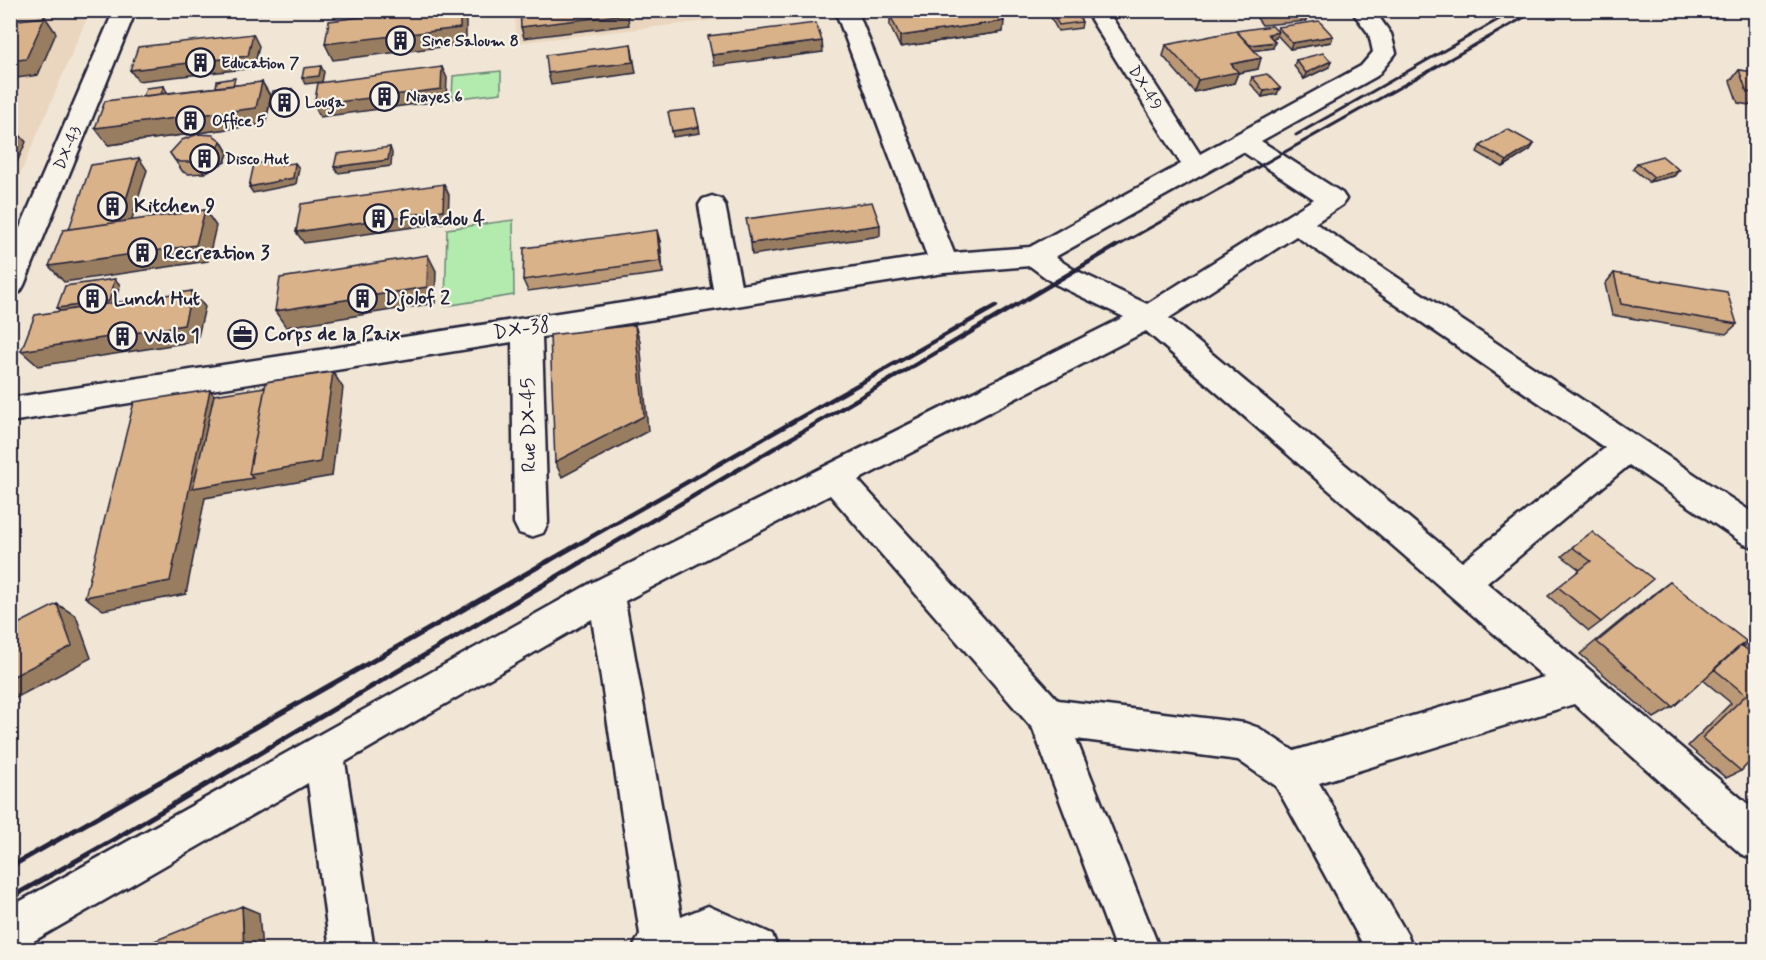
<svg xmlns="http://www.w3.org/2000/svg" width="1766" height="960" font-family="Mynerve,sans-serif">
<rect width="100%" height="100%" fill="#f1e6d5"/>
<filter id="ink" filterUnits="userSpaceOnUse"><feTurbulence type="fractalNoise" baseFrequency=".0167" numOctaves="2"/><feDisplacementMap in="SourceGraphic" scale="12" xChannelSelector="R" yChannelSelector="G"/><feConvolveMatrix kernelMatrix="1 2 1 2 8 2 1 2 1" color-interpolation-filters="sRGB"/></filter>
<g filter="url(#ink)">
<path fill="#ead6be" d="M515,10L794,11L516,43Z
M11,11H90L11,196Z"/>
<path fill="#b3ebaf" stroke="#6a8675" stroke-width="1.5" d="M501,71V93L452,99L453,76Z
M513,220L514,295L445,306L447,229Z"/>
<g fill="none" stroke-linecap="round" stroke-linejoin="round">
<defs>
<path id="street" d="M114,10H136L24,285L20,292L10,295V251Z
M835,10H857L954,253L1030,247L1181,164L1085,10H1107L1200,154L1361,66L1373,52L1369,34L1351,10H1374L1391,34L1396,53L1377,76L1261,141L1342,193L1346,199L1342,205L1315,223L1756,515V548L1744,544L1629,465L1487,583L1756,811V860L1741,854L1574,704L1319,783L1407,934L1413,950H1366L1276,786L1238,760L1076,739L1160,950H1116L1033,729L830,495L625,601L681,917L708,906L772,934L778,950H632L640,934L592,619L345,762L374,950H330L308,783L25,946L10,950V907L593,582L1124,317L1053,283L1030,266L944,273L542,337L548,523L543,533L531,537L519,533L514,523L512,342L10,422V398L713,289L699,205L703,199L712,196L721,199L725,205L741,285L927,256ZM1243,152L1314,199L1147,304L1073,269L1055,257ZM1296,236L1605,448L1462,562L1169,318ZM1146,331L1544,677L1294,751L1259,728L1245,723L1058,700L858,480Z"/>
</defs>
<use href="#street" stroke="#22223b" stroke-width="5"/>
<use href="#street" fill="#f7f3e8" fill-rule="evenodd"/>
<path stroke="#22223b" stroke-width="3" d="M1296,135L1515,10
M1114,248L1537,10"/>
<path stroke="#22223b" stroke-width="4.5" d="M547,562L996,306
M582,562L1116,246"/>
<path stroke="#22223b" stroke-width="5" d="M10,867L550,560
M10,898L113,840L585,560"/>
</g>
<path fill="#b97" stroke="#22223b" stroke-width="1.5" d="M1251,10H1310L1306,21L1262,25Z
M1051,11L1082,22L1081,28L1058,31L1050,16Z
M890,15L1003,32L900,47L890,26Z
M1278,27L1333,36L1331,42L1290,49L1277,35L1276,38L1273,39V48L1254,50L1258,69L1238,73L1234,83L1194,92L1163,56L1166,45L1277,31Z
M1296,60L1331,61L1329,67L1304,79L1294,66Z
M1739,70L1755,72V106L1738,103L1730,81Z
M1252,77L1277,94L1262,97L1250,83Z
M262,82L271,97L292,89L296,95L293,107L273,109L270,104L265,124L108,145L143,96L167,92V93Z
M221,141L228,153L225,162L204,173L189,174L183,172L170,153Z
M1534,144L1530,150L1503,167L1477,152L1480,146Z
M1755,147V159L1751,151Z
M1637,163L1679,170L1674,176L1649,182L1633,169Z
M660,241L663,273L528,291L523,280Z
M1614,273L1737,324L1726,334L1612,315L1605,284Z
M1592,532L1601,622L1589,631L1548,596L1580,570L1562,556Z
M1670,582L1743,647L1755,632V756L1741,771L1726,778L1688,746L1731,703L1703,680L1673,707L1654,718L1580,654L1652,595Z"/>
<path fill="#987d61" stroke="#22223b" stroke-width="1.5" d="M460,10H462L466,22V44L333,60L325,44Z
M626,10H627L629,25L524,38L521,27Z
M703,10H763L704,18Z
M45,17L56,33L38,75L10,79V61Z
M1004,21L1003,32L900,47V36Z
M1278,32L1276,38L1266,40L1268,34Z
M253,34L259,46L254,68L138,81L130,70Z
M1333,36L1331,42L1290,49L1292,43Z
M822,41L823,52L714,66L712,55Z
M1275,42L1273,48L1242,52L1244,46Z
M631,44L636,73L551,85L548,73Z
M1261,58L1258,69L1238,73L1234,83L1194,92L1198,80L1231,64Z
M1331,61L1329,67L1304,79L1306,73Z
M321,66L324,72L322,82L305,84L302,78Z
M442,67L447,78L446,100L320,117L314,105Z
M262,82L271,98L265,124L108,145L95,128Z
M164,86L167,92L164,102L146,104Z
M1280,88L1277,94L1262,97L1264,91Z
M292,89L296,95L293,107L289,101Z
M12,126L26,142L10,178V129Z
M699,127L700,133L673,137L672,131Z
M221,141L228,153L225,162L204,173L196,162Z
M1534,144L1530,150L1503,167L1507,161Z
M390,147L392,153L391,166L338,173L334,167Z
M139,158L147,170L127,235L118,224Z
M295,163L299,168L296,184L253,193L249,187Z
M1679,170L1674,176L1649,182L1654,177Z
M444,184L449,195L448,222L304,243L296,232Z
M205,210L216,226L208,261L64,282L49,266Z
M880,225V236L752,255L751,243Z
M657,230L660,241L663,273L660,261Z
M428,255L436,271L435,303L286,327L275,311Z
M115,279L120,285L114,306L62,314L57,308Z
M192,291L205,307L197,341L38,366L21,351Z
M635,325L640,341L648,431L562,477L555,462Z
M333,372L343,388L332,476L205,498L186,594L103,610L85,597L210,390L223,405L249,474Z
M57,604L76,616L91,658L10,701V678Z
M242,906L259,913L262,950H244Z"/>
<path fill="#d9b28a" stroke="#22223b" stroke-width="1.5" d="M418,10H460V28L325,44L329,21Z
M520,10H626L627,14L521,27Z
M922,10H998L1004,21L900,36L890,15Z
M1075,10L1082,22L1059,25L1051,11Z
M1263,10H1299L1266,14Z
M45,17L26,59L10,61V21Z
M1319,21L1333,36L1292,43L1278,27Z
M816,23L822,41L712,55L708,36Z
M1272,26L1278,32L1268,34L1275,42L1250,45L1236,31Z
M1236,31L1261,58L1231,64L1238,72L1198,80L1166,45Z
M253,34L248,56L130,70L138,47Z
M631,44L633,62L548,73L546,55Z
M1323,53L1331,61L1306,73L1296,60Z
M321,66L319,76L302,78L304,68Z
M442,67L441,89L314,105L318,83Z
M1739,70L1755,72V93L1747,92Z
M1267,74L1280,88L1264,91L1252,77Z
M235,78L233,85L216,87L217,81Z
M262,82L256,108L95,128L105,101Z
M164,86L161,94L143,96L146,88Z
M292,89L289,101L269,103L273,91Z
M695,109L699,127L672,131L668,112Z
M1507,129L1534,144L1507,161L1480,146Z
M198,134L213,135L221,141L217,151L196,162H181L175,160L170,153L182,140Z
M390,147L388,160L334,167L337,154Z
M1662,156L1679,170L1654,177L1637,163Z
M139,158L119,222L69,229L91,165Z
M279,160L278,165L295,163L293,178L249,187L254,164Z
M444,184L443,210L296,232L301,204Z
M872,202L880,225L751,243L746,219Z
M205,210L196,245L49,266L63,230Z
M657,230L660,261L523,280L524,248Z
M428,255L427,287L275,311L280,278Z
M1614,273L1727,292L1737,324L1621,304Z
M115,279L109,301L57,308L65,286Z
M192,291L184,325L21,351L35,315Z
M635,325L644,416L555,462L550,335Z
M333,372L320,462L249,474L266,382Z
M265,387L249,474L253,478L193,488L214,395Z
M210,390L170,581L85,597L134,402Z
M1592,532L1653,579L1601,622L1558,587L1591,561L1572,547Z
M1670,582L1746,641L1673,707L1597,642Z
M57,604L72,646L10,678V628Z
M1741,645L1755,656V756L1741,771L1702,738L1746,695L1714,669Z
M242,906L244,950H134V949Z"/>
</g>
<defs>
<symbol id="building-ring" viewBox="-11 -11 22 22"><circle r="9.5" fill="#f7f3e8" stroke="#22223b" stroke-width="1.5"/><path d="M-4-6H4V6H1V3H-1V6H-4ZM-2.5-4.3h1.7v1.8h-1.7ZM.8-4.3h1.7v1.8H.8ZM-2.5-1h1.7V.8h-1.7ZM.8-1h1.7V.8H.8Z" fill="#22223b"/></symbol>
<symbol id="office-ring" viewBox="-11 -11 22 22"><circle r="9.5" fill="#f7f3e8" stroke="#22223b" stroke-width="1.5"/><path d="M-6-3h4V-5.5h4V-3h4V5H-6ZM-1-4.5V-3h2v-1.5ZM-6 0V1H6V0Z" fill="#22223b"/></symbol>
</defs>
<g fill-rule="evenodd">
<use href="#building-ring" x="384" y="24" width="33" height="33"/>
<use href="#building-ring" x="184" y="46" width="33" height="33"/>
<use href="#building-ring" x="368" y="80" width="33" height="33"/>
<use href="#building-ring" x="268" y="86" width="33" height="33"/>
<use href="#building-ring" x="174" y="104" width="33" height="33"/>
<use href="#building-ring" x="188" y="142" width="33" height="33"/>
<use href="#building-ring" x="96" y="190" width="33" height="33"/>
<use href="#building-ring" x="362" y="202" width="33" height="33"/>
<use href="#building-ring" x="126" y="236" width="33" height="33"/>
<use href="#building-ring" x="346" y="282" width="33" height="33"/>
<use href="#building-ring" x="76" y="282" width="33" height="33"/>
<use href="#office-ring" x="226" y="318" width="33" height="33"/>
<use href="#building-ring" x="106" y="320" width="33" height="33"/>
</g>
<g text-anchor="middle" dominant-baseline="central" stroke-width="4.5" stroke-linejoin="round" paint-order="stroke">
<g font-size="16" font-weight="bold" fill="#22223b" stroke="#f7f3e8" text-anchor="start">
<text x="422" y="41">Sine Saloum 8</text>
<text x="221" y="63">Education 7</text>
<text x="406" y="97">Niayes 6</text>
<text x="305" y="102">Louga</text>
<text x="212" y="121">Office 5</text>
<text x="225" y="159">Disco Hut</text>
</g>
<g font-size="16" fill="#22223b" stroke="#f7f3e8">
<text transform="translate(1145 88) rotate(58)">DX-49</text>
<text transform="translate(68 148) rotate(-67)">DX-43</text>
</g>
<g font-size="20" font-weight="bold" fill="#22223b" stroke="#f7f3e8" text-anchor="start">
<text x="134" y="206">Kitchen 9</text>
<text x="399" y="219">Fouladou 4</text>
<text x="163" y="253">Recreation 3</text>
<text x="384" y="298">Djolof 2</text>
<text x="113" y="299">Lunch Hut</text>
<text x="264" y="334">Corps de la Paix</text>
<text x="144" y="336">Walo 1</text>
</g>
<g font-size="20" fill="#22223b" stroke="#f7f3e8">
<text transform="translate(522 329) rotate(-9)">DX-38</text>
<text transform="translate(529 425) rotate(-91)">Rue DX-45</text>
</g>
</g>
<rect width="1766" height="960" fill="none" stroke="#f7f3e8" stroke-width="36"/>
<rect x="18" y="18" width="1730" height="924" fill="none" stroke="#22223b" stroke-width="2" filter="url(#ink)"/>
</svg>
